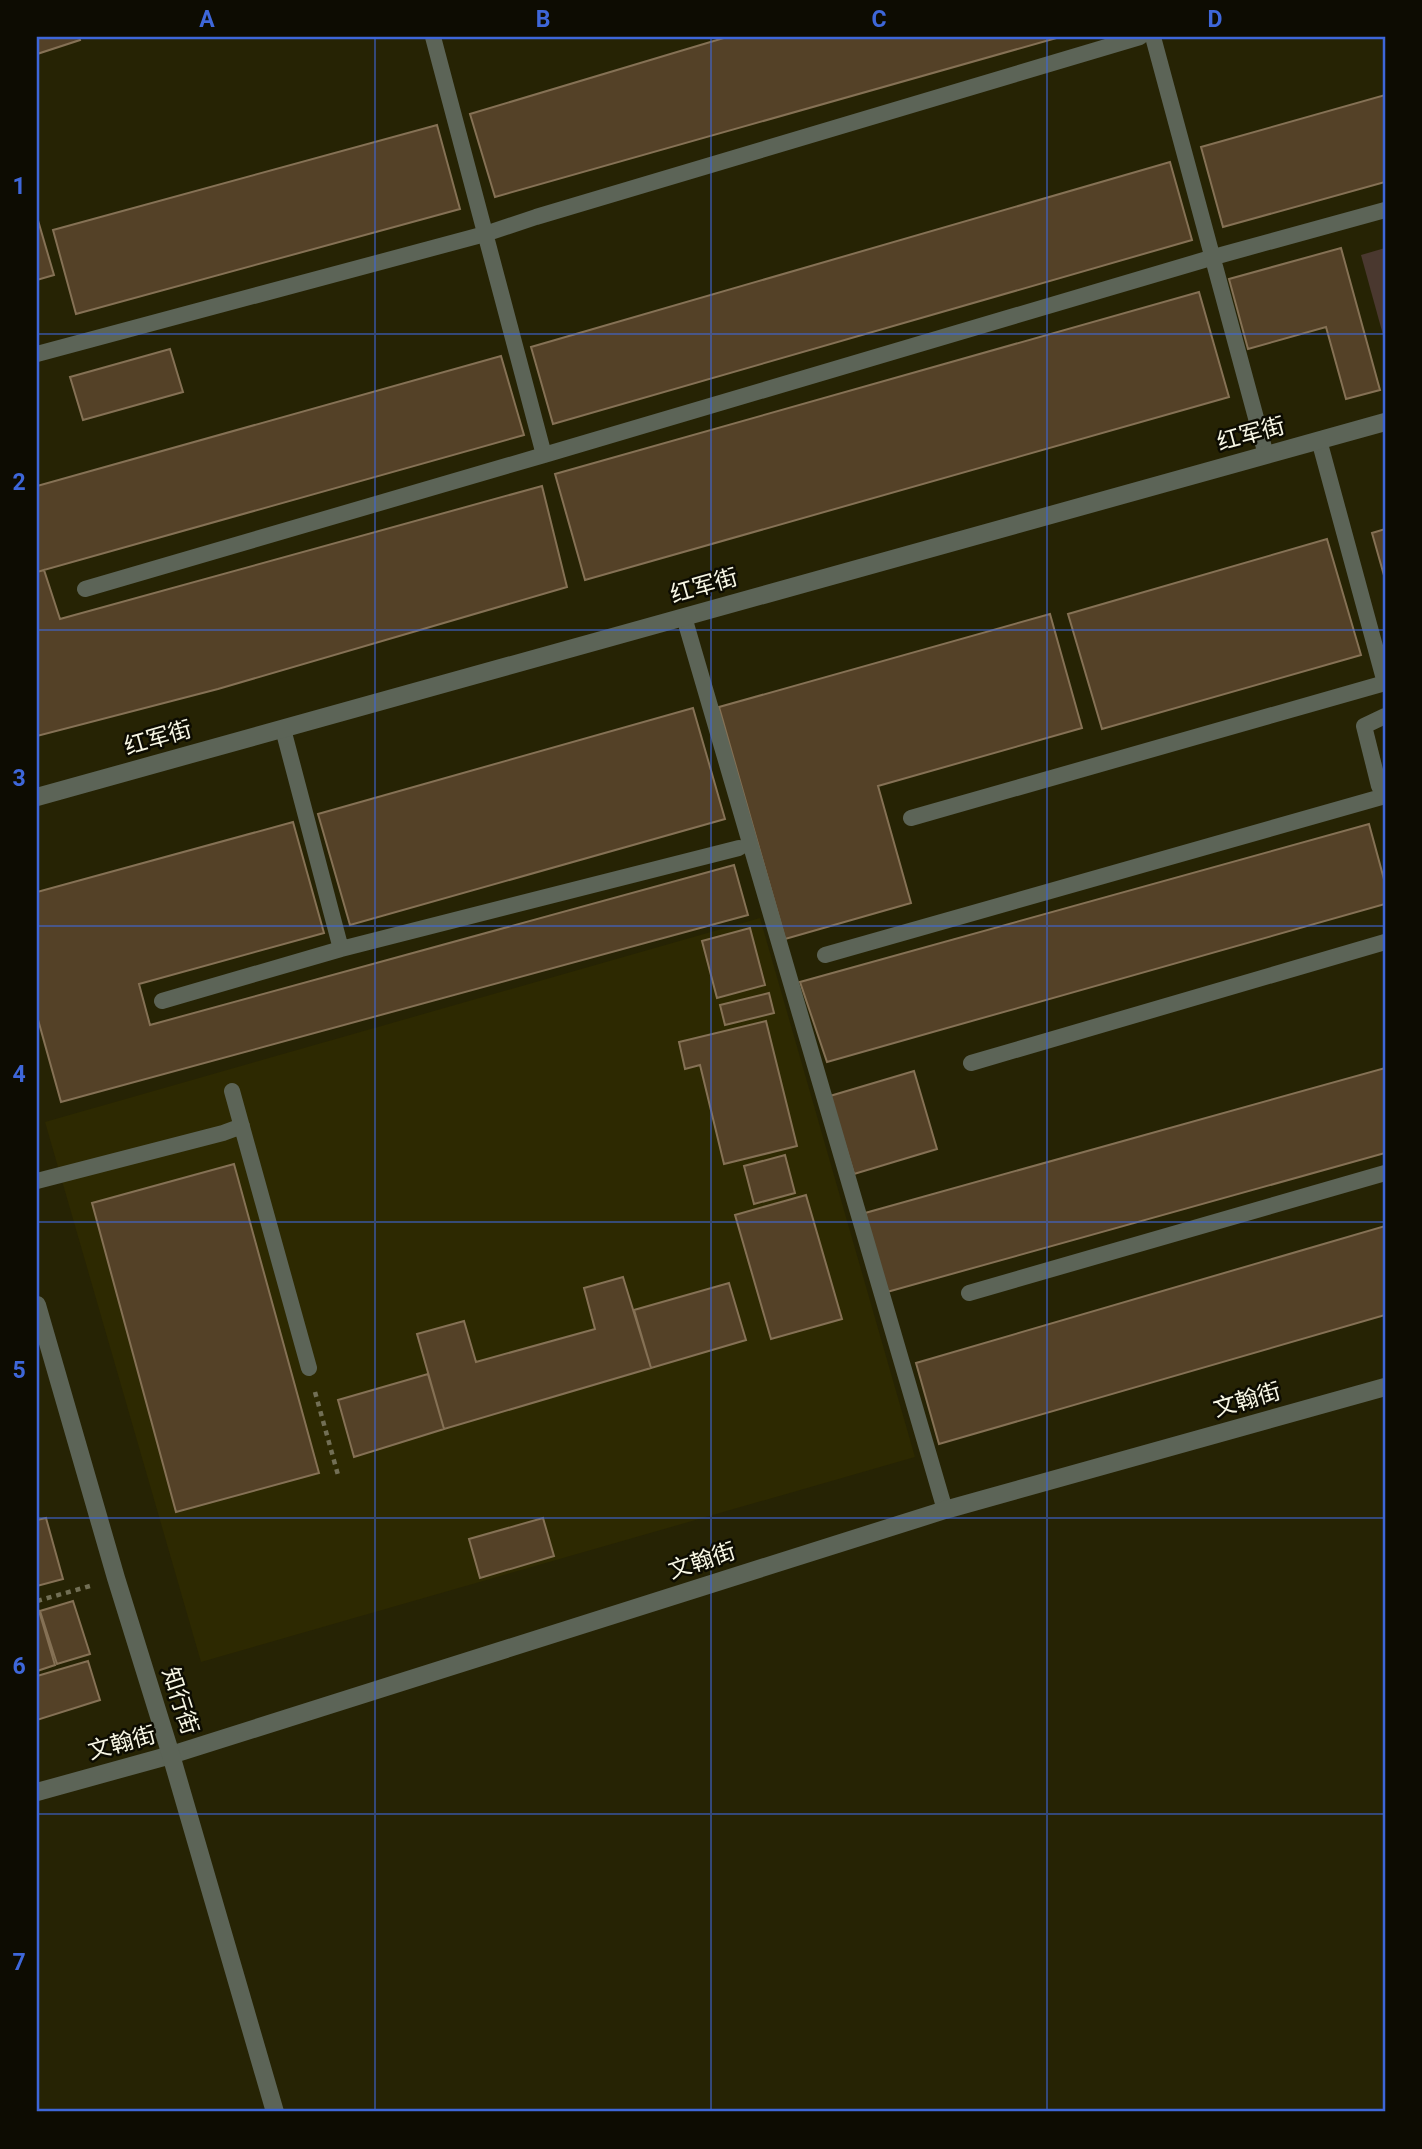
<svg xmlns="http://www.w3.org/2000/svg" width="1422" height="2149" font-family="Roboto,'Noto Sans SC',sans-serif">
<rect width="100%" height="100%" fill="#262304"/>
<path fill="#2d2901" d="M760,918L915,1457L201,1662L45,1122Z"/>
<path fill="#4a382f" d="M1385,248V342L1361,255Z"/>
<path fill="#544127" stroke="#857155" stroke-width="2" d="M37,37H79L80,40L37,54Z
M727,37H1060L495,197L470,114Z
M1385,95V182L1223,227L1201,147Z
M437,125L460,209L76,314L53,230Z
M1170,162L1192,240L553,424L531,347Z
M37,217L54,275L37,280Z
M1341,248L1380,390L1346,399L1326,327L1248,349L1229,279Z
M1199,292L1229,397L585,580L555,474Z
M170,349L183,392L83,420L70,377Z
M501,356L524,435L37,572V486Z
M542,486L567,587L218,689L37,736V572L44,570L60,619Z
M1385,529V579L1372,533Z
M1327,539L1361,655L1102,729L1068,614Z
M1050,614L1082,728L878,786L911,903L785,939L719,707Z
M693,708L725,819L350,925L318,814Z
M293,822L324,933L139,984L150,1025L734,865L748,915L61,1102L37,1016V892Z
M1369,824L1385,883V904L827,1062L800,982Z
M750,928L765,985L717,998L702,941Z
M769,993L774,1013L725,1025L720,1005Z
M766,1021L797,1146L724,1164L700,1065L685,1069L679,1042Z
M1385,1068V1153L887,1292L865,1213Z
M914,1071L937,1149L854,1174L830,1096Z
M785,1155L795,1193L754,1204L744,1166Z
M234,1164L319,1473L176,1512L92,1203Z
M806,1195L842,1319L771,1339L735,1215Z
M1385,1226V1315L939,1444L916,1363Z
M623,1277L651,1368L444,1429L417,1334L464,1321L476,1362L595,1329L584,1288Z
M729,1283L746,1340L651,1368L634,1310Z
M428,1374L444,1429L354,1457L338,1400Z
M46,1518L63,1579L37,1586V1520Z
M543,1518L554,1556L480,1578L469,1539Z
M73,1601L90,1654L57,1664L40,1611Z
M39,1611L55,1665L37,1671V1612Z
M88,1661L100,1700L37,1720V1676Z"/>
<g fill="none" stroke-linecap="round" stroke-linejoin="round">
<path stroke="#726f55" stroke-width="4.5" stroke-dasharray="5 5" stroke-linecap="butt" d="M315,1392L338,1475
M37,1601L90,1586"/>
<path stroke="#5c6457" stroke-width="16" d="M1153,37L1266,455
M37,354L485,234L536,217L1140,37
M1319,440L1385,683
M544,455L1214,257L1385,210
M85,589L544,455L433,37
M684,617L945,1510
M1385,716L1364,726L1379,786L1385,783
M911,818L1385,683
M341,949L739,848
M825,955L1385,796
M162,1001L341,949L283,729
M971,1063L1385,942
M232,1091L309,1368
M37,1181L223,1133L242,1126
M969,1293L1385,1173"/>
<path stroke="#5c6457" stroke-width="18" d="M37,797L1385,422
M37,1792L171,1755L945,1510L1385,1387"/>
<path stroke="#5c6457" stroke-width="18" d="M37,1305L116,1578L171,1755L275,2112"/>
</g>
<path fill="none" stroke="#3e67da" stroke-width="2" stroke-opacity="0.55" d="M375,37V2112M711,37V2112M1047,37V2112M37,334H1385M37,630H1385M37,926H1385M37,1222H1385M37,1518H1385M37,1814H1385"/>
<g text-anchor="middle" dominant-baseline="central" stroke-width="5" stroke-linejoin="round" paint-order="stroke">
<g font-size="23" fill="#f7f6e4" stroke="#0d0c02">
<text transform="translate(1251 434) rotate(-15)">红军街</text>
<text transform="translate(704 586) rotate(-16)">红军街</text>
<text transform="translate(158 738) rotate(-16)">红军街</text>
<text transform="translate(1247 1400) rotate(-16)">文翰街</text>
<text transform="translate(702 1561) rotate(-18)">文翰街</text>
<text transform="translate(180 1701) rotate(72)">知行街</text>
<text transform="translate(122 1743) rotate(-15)">文翰街</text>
</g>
</g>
<rect width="1422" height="2149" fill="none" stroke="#0d0c02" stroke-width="77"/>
<rect x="38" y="38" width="1346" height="2072" fill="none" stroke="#3e67da" stroke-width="2.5"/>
<g font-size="23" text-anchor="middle" font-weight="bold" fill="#3e67da">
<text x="207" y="27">A</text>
<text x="543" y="27">B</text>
<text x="879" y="27">C</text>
<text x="1215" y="27">D</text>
<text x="19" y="194">1</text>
<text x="19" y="490">2</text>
<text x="19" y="786">3</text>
<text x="19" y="1082">4</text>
<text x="19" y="1378">5</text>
<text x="19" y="1674">6</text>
<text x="19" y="1970">7</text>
</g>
</svg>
